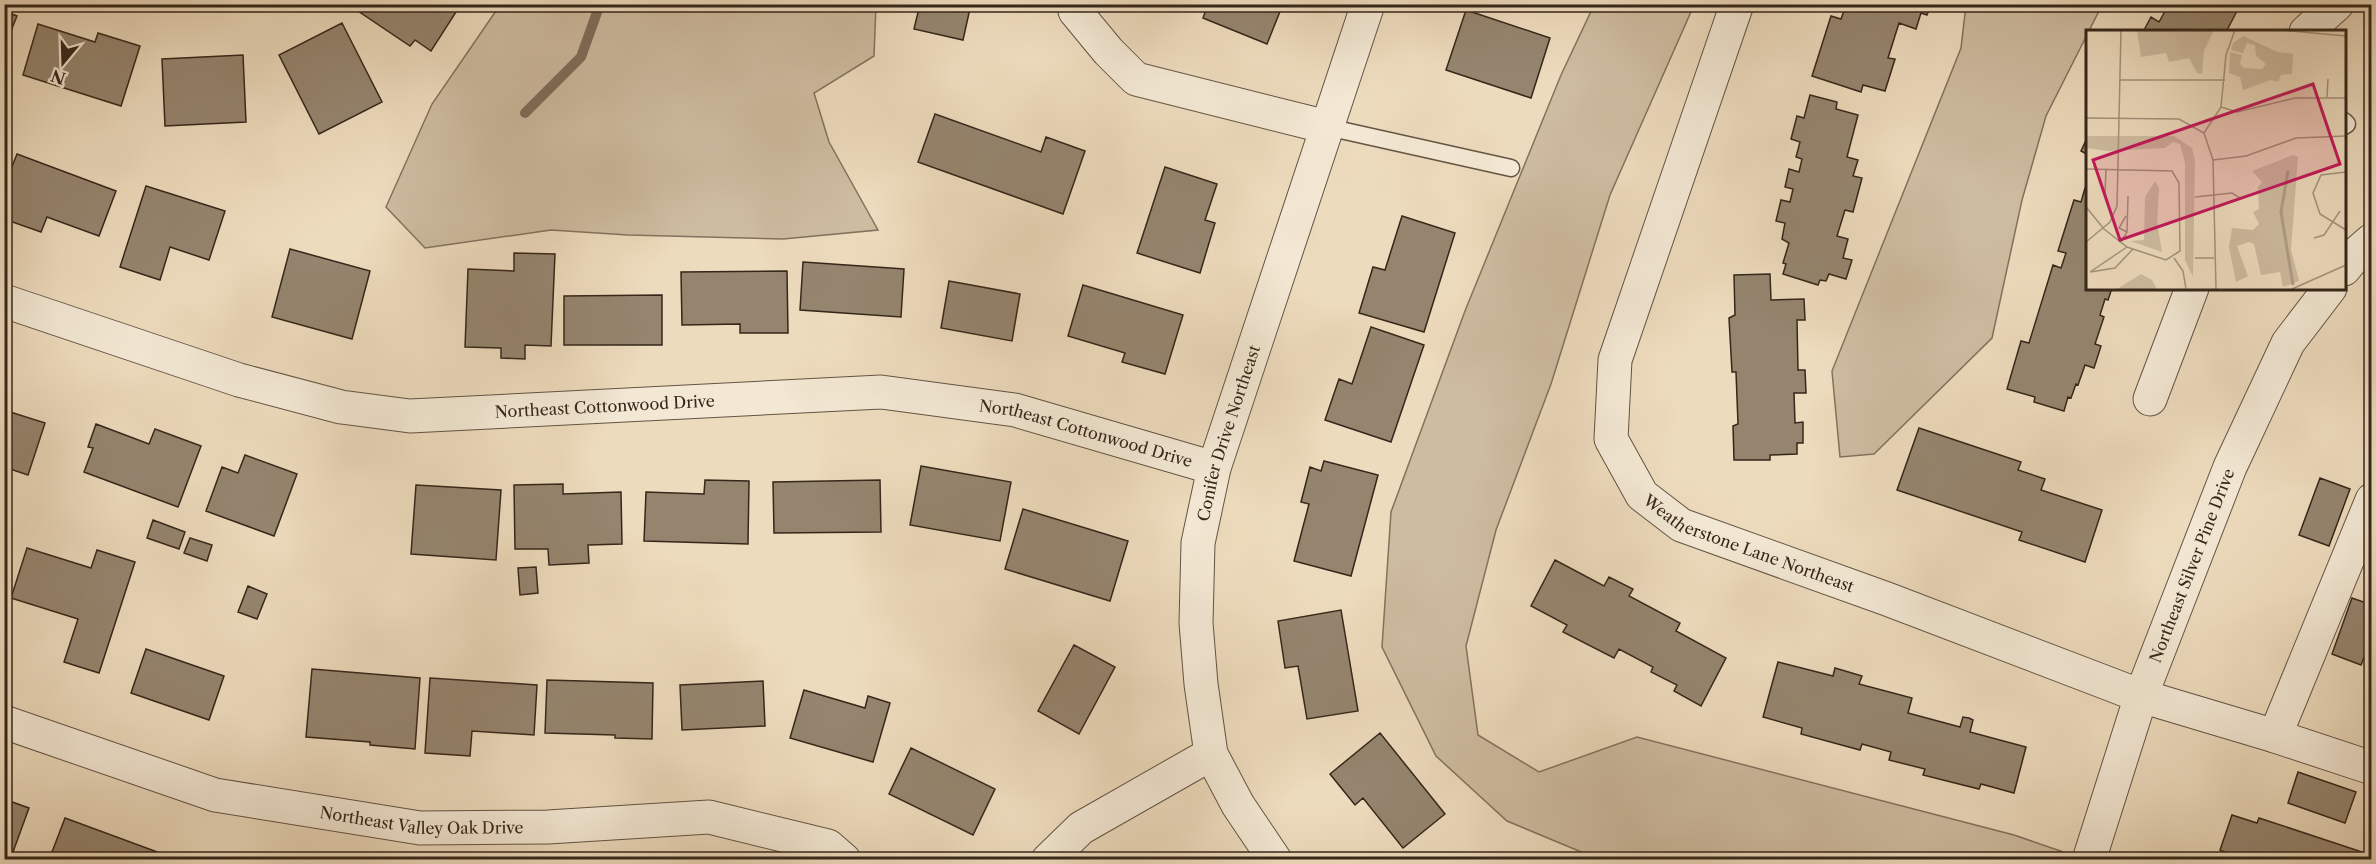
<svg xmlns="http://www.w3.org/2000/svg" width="2376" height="864" font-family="'Libre Caslon Text',serif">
<rect width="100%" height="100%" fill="#eddbbd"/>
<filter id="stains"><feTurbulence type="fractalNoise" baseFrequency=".00333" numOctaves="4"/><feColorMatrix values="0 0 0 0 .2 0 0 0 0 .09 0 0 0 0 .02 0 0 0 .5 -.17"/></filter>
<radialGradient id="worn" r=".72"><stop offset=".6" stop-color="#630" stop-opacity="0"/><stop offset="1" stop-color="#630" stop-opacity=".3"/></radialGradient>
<path fill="#cebca1" stroke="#82725e" stroke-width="1.5" d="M500,5H876L874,56L814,93L829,142L878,230L783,239L628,235L551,230L425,248L386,207L432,104Z
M1594,5H1694L1610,195L1551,384L1496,530L1466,646L1478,735L1539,772L1637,737L2014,835L2084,859H1598L1507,821L1436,756L1382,647L1391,512L1465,311L1561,75Z
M1966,5H2102L2046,116L2022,200L1992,338L1874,454L1840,457L1832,371L1961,48Z"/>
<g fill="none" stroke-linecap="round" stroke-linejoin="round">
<path stroke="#7e6e5b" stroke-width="10" d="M525,113L581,57L600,4"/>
</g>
<path fill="#95856f" stroke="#35271a" stroke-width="1.5" d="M362,4H445L456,12L431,51L415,40L410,46L358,11Z
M920,4H971L963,40L914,29Z
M1208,4H1283L1267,44L1203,18Z
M1851,4H1931L1927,15L1921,13L1916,29L1899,23L1888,58L1895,59L1885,91L1863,85L1861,92L1812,76L1831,16L1841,19L1846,5L1851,7Z
M2169,4H2234L2232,9L2237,11L2226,32H2143L2151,17L2159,22Z
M1466,10L1550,38L1531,98L1446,70Z
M4,11L17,16L4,48Z
M342,23L382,102L319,134L279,55Z
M38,24L95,42L98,33L140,46L121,106L23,75Z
M243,55L246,122L165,126L162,59Z
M1810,95L1837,102L1836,109L1858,115L1847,157L1858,160L1853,176L1862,178L1853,212L1845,210L1837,236L1848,239L1843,258L1852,260L1846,279L1829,274L1826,281L1820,280L1818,285L1783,274L1786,264L1783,263L1789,243L1782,239L1785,223L1776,221L1781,200L1790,202L1793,189L1785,187L1789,169L1799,172L1802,159L1796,157L1800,142L1791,139L1797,116L1804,118Z
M935,114L1041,152L1046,137L1085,151L1063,214L918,162Z
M2088,136V155L2081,151Z
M17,154L116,191L99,236L47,217L41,232L4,219V187Z
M1165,167L1217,184L1205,220L1215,223L1200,273L1137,253Z
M146,186L225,211L209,260L170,247L160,280L120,267Z
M2085,188L2088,189V288H2112L2108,300L2105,299L2100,315L2104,317L2095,344L2101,346L2094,368L2085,365L2078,385L2076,384L2071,398L2068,397L2064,411L2034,402L2035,397L2007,389L2021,341L2029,343L2053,265L2061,268L2066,253L2058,251L2074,200L2081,202Z
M1402,216L1455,233L1424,332L1359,313L1373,267L1385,270Z
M290,249L370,271L352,339L272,317Z
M514,253L555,254L551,346L525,345V359L501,358V348L465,347L468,269L514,271Z
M803,262L904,269L901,317L800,310Z
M787,271L788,333H740V324L682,325L681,272Z
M1770,274L1771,300L1804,299L1805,320H1797L1798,370H1805L1806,393H1794L1795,423L1803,422V443H1797V454L1770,455V460H1734L1733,426L1738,424L1736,372H1732L1729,318L1735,315L1734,275Z
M949,281L1020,294L1012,341L941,328Z
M1083,285L1183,315L1165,374L1122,362L1125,353L1068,336Z
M662,295V345H564V296Z
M1371,327L1424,345L1391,442L1325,420L1339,379L1352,384Z
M4,410L45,423L28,475L4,467Z
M96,424L149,444L155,429L201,446L178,507L84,472L93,448L88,447Z
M1919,428L2021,462L2018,470L2045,479L2041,490L2102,510L2085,562L2019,540L2022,532L1897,490Z
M245,455L297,474L274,536L206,511L222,467L238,473Z
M1324,461L1378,475L1351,576L1294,561L1309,504L1301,502L1310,467L1321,471Z
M921,466L1011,482L1000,541L910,525Z
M2320,478L2350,489L2329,546L2299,535Z
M705,480L749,481L748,544L644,541L646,492L704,494Z
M880,480L881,532L774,533L773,482Z
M563,484V494L621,492L622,544L588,545L589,563L549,565L548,549H515L514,485Z
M416,485L501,490L496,560L411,554Z
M1023,509L1128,541L1110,601L1005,569Z
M153,520L185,532L179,549L147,538Z
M190,538L212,545L207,561L184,553Z
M27,548L91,568L97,550L135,562L99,673L64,662L78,619L11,598Z
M1555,560L1604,586L1609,577L1633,589L1629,596L1680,623L1676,631L1726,658L1701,706L1674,691L1677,685L1651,672L1653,667L1619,649L1614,658L1563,632L1567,625L1531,606Z
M536,567L538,593L520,595L518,568Z
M248,586L267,594L257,619L238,612Z
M2352,598L2372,605V637L2361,665L2332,654Z
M1341,610L1358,711L1307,719L1298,666L1285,668L1278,621Z
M1074,645L1115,667L1079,734L1038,711Z
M146,649L224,676L209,720L131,693Z
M1778,662L1833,676L1835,668L1862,676L1859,684L1912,698L1908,713L1960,727L1963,717L1969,718L1973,720L1970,732L2026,747L2014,793L1981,784L1979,789L1923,775L1925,769L1889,760L1891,752L1862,744L1860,750L1801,734L1802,728L1763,717Z
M312,669L420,678L415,749L370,745V742L306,737Z
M430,678L537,685L534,735L472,731L470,756L425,753Z
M547,680L653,683L652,739L615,738V735L545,733Z
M763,681L765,726L682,730L680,685Z
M804,690L865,708L868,696L890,703L873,762L790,738Z
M1380,733L1445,814L1403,848L1363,798L1355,805L1330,774Z
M911,748L995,789L973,835L889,794Z
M2298,772L2356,792L2345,823L2288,803Z
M4,799L29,808L13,852L26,857L25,860H4Z
M2232,815L2257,823L2259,818L2362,852L2360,860H2243L2220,850Z
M65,818L160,853L158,860H49Z"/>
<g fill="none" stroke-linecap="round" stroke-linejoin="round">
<defs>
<path id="service" d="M2344,121L2347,124L2344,126
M1327,127L1511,168"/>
<g id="minor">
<path id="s1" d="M1737,4L1615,360L1611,439L1642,495L1681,525L1887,599L2141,696L2275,736L2372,768"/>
<path d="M1075,11L1108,51L1136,79L1327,127"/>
<path d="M2306,32L2337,4"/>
<path d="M2344,269L2357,253L2372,240"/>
<path id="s2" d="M4,301L239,380L341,407L410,416L881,392L1015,410L1214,468"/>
<path d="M2150,399L2192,288"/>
<path id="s3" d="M4,722L215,795L420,828L548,827L709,817L828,846L844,860"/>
<path d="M2275,736L2372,500"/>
<path d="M1048,860L1081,828L1211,754"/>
<path id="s4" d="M1275,860L1238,805L1211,754L1201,684L1196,623L1198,543L1214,468L1368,4"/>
<path id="s5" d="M2089,860L2141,696L2230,467L2288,343L2330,288"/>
</g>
</defs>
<use href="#service" stroke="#635443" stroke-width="19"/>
<use href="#minor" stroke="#635443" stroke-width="35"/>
<use href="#service" stroke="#f3e8d4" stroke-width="16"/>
<use href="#minor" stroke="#f3e8d4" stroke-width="33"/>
</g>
<g text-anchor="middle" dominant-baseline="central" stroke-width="5" stroke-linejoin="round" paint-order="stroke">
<g font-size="16" fill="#35271a" stroke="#f3e8d4">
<text stroke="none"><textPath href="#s2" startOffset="618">Northeast Cottonwood Drive</textPath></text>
<text stroke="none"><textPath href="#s4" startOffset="450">Conifer Drive Northeast</textPath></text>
<text stroke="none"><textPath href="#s2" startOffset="1104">Northeast Cottonwood Drive</textPath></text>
<text stroke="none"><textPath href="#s1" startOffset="638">Weatherstone Lane Northeast</textPath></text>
<text stroke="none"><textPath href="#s5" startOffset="312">Northeast Silver Pine Drive</textPath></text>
<text stroke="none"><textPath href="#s3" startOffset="432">Northeast Valley Oak Drive</textPath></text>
</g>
</g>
<g transform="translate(2086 30)">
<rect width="260" height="260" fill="#eddbbd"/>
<path d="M51,0H128L118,21L116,44L111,43L103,28L83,32L80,23L55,27ZM157,6L192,22L207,24L206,44L195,45L192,52L185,50L157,60L154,47L143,43L144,22L156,25L154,34L158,38L176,39L180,34L170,26L169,15L161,13L157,23L145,20L147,13ZM0,106H88L106,118L109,131L107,247L99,230V133L94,114L87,112L79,118L22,121L0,118ZM207,125L212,127L205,220L213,251L197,257L194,242L175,245L168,214L163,212L151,216L162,246L150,252L143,217L146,198L167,200L173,194L167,182L173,179L172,157L176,152L166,141ZM69,151L73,158L71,192L76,222L44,211L58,210L59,167ZM55,244L66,250L71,259H31Z" fill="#cebca1"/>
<path fill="none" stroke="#ae9e86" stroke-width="3" d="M202,141L195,182L207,255"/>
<path fill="none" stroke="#a3937c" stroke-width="1.5" d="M195,0L260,6M34,50H139M241,67L242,49M135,77L151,82L209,68H260M0,88L93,89L118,103L127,130L130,259M118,103L135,77L140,25L149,0M127,130L160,126L210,108L260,106M0,139L86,141L93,153L94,221L80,230L41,217L18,199L0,177M260,142L235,145L227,163L234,184L260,200M19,165L20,139M109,167L146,163L154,168M40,186L33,198L41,202M228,208L238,205L254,181M0,212L24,192L31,176L35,0M35,212L41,202L42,166M88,228L97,241L100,259M109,228H128M4,242L29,238L47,219M4,242L41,217M206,259L260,235"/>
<path fill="#c2185b" fill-opacity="0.15" stroke="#c2185b" stroke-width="3" d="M227,54L254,134L34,210L7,130Z"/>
<rect width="260" height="260" fill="none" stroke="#35271a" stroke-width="3"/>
</g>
<rect width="2376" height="864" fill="none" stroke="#eddbbd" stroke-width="24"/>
<rect x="6" y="6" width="2364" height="852" fill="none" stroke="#35271a" stroke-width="3"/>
<rect x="12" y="12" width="2352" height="840" fill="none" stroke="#35271a" stroke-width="1.5"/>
<g transform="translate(63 63) rotate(199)" stroke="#f3e8d4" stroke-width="4.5" paint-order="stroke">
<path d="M0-4.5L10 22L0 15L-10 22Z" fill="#35271a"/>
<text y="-9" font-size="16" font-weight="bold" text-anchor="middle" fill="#35271a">N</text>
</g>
<rect width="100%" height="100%" filter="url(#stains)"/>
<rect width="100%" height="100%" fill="url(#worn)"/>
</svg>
